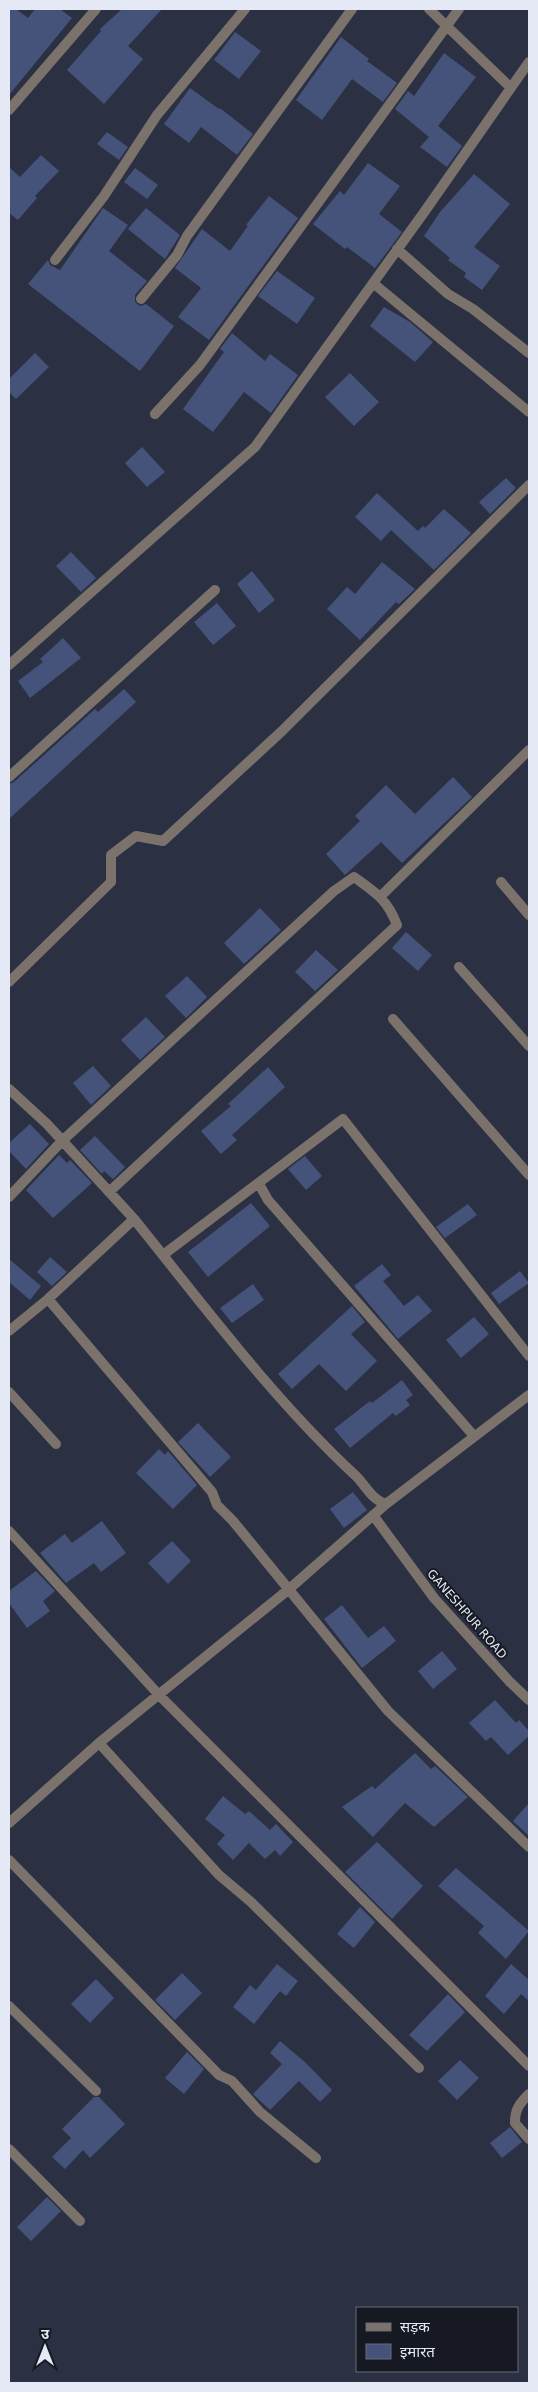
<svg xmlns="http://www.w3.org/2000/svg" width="538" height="2392" font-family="'DejaVu Sans','Noto Sans Devanagari',sans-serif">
<rect width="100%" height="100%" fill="#2b3143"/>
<path fill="#45537b" d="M9,9H16L28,18L35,9H60L72,18L9,95Z
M122,9H162L128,46L143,59L104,104L67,70L101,31L100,29Z
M235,32L261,51L239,79L214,60Z
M341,37L369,59L367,61L397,83L383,102L352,79L322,120L296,100Z
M444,53L476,77L438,126L462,146L447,167L420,147L429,137L395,109L408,91L414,96Z
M190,88L219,109L220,108L253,134L237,155L201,127L189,143L164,124Z
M107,132L128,147L119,160L97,144Z
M41,155L59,171L35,196L37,198L18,220L9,213V167L20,177Z
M368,163L400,186L379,214L402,232L375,268L347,247L345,249L313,224L340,191L344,195Z
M135,168L158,185L147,199L124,182Z
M474,174L510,204L474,247L500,266L482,290L464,277L466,273L448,260L450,258L424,236L440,212Z
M269,196L298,218L209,340L178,317L201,288L175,268L202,229L230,251L248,226L246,225Z
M103,208L128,225L109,251L147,281L135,295V302L140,306L146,304L174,326L140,371L28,284L48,260L50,265L60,270Z
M146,208L180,235L165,259L128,229Z
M277,271L315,298L297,324L258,296Z
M384,307L410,322L433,342L415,362L370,326Z
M232,333L265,361L270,354L298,375L271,413L244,392L213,432L183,409L224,352L220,349Z
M35,353L49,367L16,399L9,392V379Z
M350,373L379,402L354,426L325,397Z
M142,447L165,472L147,487L125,463Z
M506,478L516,488L490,514L479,502Z
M377,493L418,531L423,526L425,528L444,509L471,533L434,570L391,530L381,541L355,517Z
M71,552L96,578L81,592L56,566Z
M382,562L415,589L399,604L396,602L360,640L327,609L347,587L355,594Z
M252,571L275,600L259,613L237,584Z
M217,603L236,626L213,645L194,622Z
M63,638L81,658L30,698L18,681L43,662L40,659Z
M124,689L136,702L9,819V784L14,782L95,709L98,712Z
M453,777L472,797L402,863L381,842L345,875L326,854L360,821L355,816L386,785L415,814Z
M260,908L281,930L244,964L224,943Z
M406,932L432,955L418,971L392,948Z
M316,950L338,970L315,991L295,972Z
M187,976L207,997L186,1018L165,996Z
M146,1017L165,1037L140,1060L121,1040Z
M93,1066L111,1086L91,1105L73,1083Z
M268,1067L285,1087L232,1135L237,1140L221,1154L201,1131L231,1106L228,1104Z
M30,1124L49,1144L26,1169L9,1151V1143Z
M95,1136L125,1167L113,1179L104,1171L102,1174L80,1150Z
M59,1155L67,1163L70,1160L92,1183L53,1218L26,1190Z
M305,1156L322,1176L306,1190L288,1169Z
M251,1203L270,1226L208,1277L188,1252Z
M468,1204L477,1215L445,1238L436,1227Z
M50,1257L67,1272L52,1286L37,1272Z
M9,1259L41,1286L30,1300L9,1282Z
M382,1264L391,1275L383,1281L404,1306L418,1295L432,1311L398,1339L354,1286Z
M520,1271L529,1283L499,1304L491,1293Z
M253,1284L264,1300L232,1323L220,1308Z
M352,1306L365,1322L351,1334L377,1361L346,1391L319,1364L292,1389L278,1374Z
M474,1317L489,1334L461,1358L446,1340Z
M402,1380L413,1395L406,1400L410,1405L396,1416L393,1413L350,1448L334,1429L370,1401L372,1403Z
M198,1423L231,1457L210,1477L178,1442Z
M159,1449L165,1455L168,1451L197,1485L173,1509L136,1473Z
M353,1492L367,1510L344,1528L330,1509Z
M102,1521L126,1553L101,1572L94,1563L66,1583L40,1553L65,1534L72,1543Z
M172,1541L191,1561L168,1584L148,1563Z
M36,1571L55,1591L43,1601L50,1611L27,1628L9,1603V1591Z
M342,1605L368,1638L384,1626L396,1641L362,1668L324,1619Z
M442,1651L457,1669L433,1689L418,1671Z
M495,1700L516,1723L519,1720L529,1731V1736L508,1755L491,1737L486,1741L469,1723Z
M415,1753L431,1769L435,1766L468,1797L434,1827L405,1803L373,1837L342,1807L372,1786L375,1789Z
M223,1796L245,1814L249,1811L270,1830L276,1824L293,1842L280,1856L275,1850L265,1859L249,1843L233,1860L217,1844L225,1835L205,1819Z
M529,1803V1836L513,1821Z
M377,1842L423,1886L392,1919L345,1872Z
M456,1868L529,1931L506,1959L478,1933L484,1926L438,1886Z
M360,1907L375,1922L354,1948L337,1934Z
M277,1964L298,1981L286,1996L280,1991L254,2024L233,2007L250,1985L256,1990Z
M511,1964L529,1980V2001L521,1994L504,2014L485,1996Z
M182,1973L202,1993L175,2020L155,2000Z
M96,1979L114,1998L90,2023L71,2004Z
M448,1994L465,2012L427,2051L409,2035Z
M280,2041L306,2063L332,2090L320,2102L299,2081L270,2110L253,2094L282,2064L270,2053Z
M187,2052L204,2069L184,2094L165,2078Z
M460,2060L479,2078L457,2100L438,2081Z
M94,2097H99L125,2124L90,2158L83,2150L65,2169L52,2157L71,2138L62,2129Z
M510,2127L522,2142L502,2158L490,2143Z
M47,2197L61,2211L31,2241L17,2227Z"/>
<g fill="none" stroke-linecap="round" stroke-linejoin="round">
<path stroke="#7c726c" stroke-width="10" d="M429,9L510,87
M9,110L96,9
M397,249L448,294L473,309L529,353
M55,260L104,196L157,115L245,9
M373,283L529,412
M141,299L177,255L187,236L352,9
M155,414L200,365L459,9
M9,665L255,447L425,211L529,62
M9,777L215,590
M501,882L529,915
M381,896L529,750
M459,967L529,1046
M9,982L111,882V855L136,836L163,841L282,731L529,485
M393,1019L529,1175
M9,1089L47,1124L134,1219
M259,1184L268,1200L474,1436
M9,1197L62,1141L334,891L354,877C376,893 387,899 397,925L109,1192
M163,1255L343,1119L529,1356
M48,1299L212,1492L217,1505L233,1521L388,1711L529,1847
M9,1331L48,1299L134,1219C205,1307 273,1399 356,1476C366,1486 372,1500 386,1504
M9,1392L56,1444
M373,1515L434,1598L509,1681L529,1700
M9,1531L159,1695L529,2066
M99,1743L219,1875L251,1902L419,2068
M9,1823L99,1743L288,1590L386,1504L529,1395
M9,1860L219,2075L232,2081L260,2112L316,2158
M9,2006L96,2091
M529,2094C519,2104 515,2109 515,2123L529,2139
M9,2149L80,2221"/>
</g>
<g text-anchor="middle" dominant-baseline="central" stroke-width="4" stroke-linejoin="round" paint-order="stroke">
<g font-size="12" fill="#e4e9f5" stroke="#161922">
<text transform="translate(467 1614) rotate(49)">GANESHPUR ROAD</text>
</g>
</g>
<rect width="538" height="2392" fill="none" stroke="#e4e9f5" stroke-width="20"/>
<rect x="356" y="2307" width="162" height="65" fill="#161922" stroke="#686c76"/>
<rect x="366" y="2323" width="25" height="8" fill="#7c726c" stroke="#686c76"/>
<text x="400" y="2332" font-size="15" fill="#e4e9f5">सड़क</text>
<rect x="366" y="2344" width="25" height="15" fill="#45537b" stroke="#686c76"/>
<text x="400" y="2357" font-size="15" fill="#e4e9f5">इमारत</text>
<g transform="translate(45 2347)" stroke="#161922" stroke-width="4" paint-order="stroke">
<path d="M0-4L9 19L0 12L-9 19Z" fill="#e4e9f5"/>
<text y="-8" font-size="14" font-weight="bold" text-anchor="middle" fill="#e4e9f5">उ</text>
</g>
</svg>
